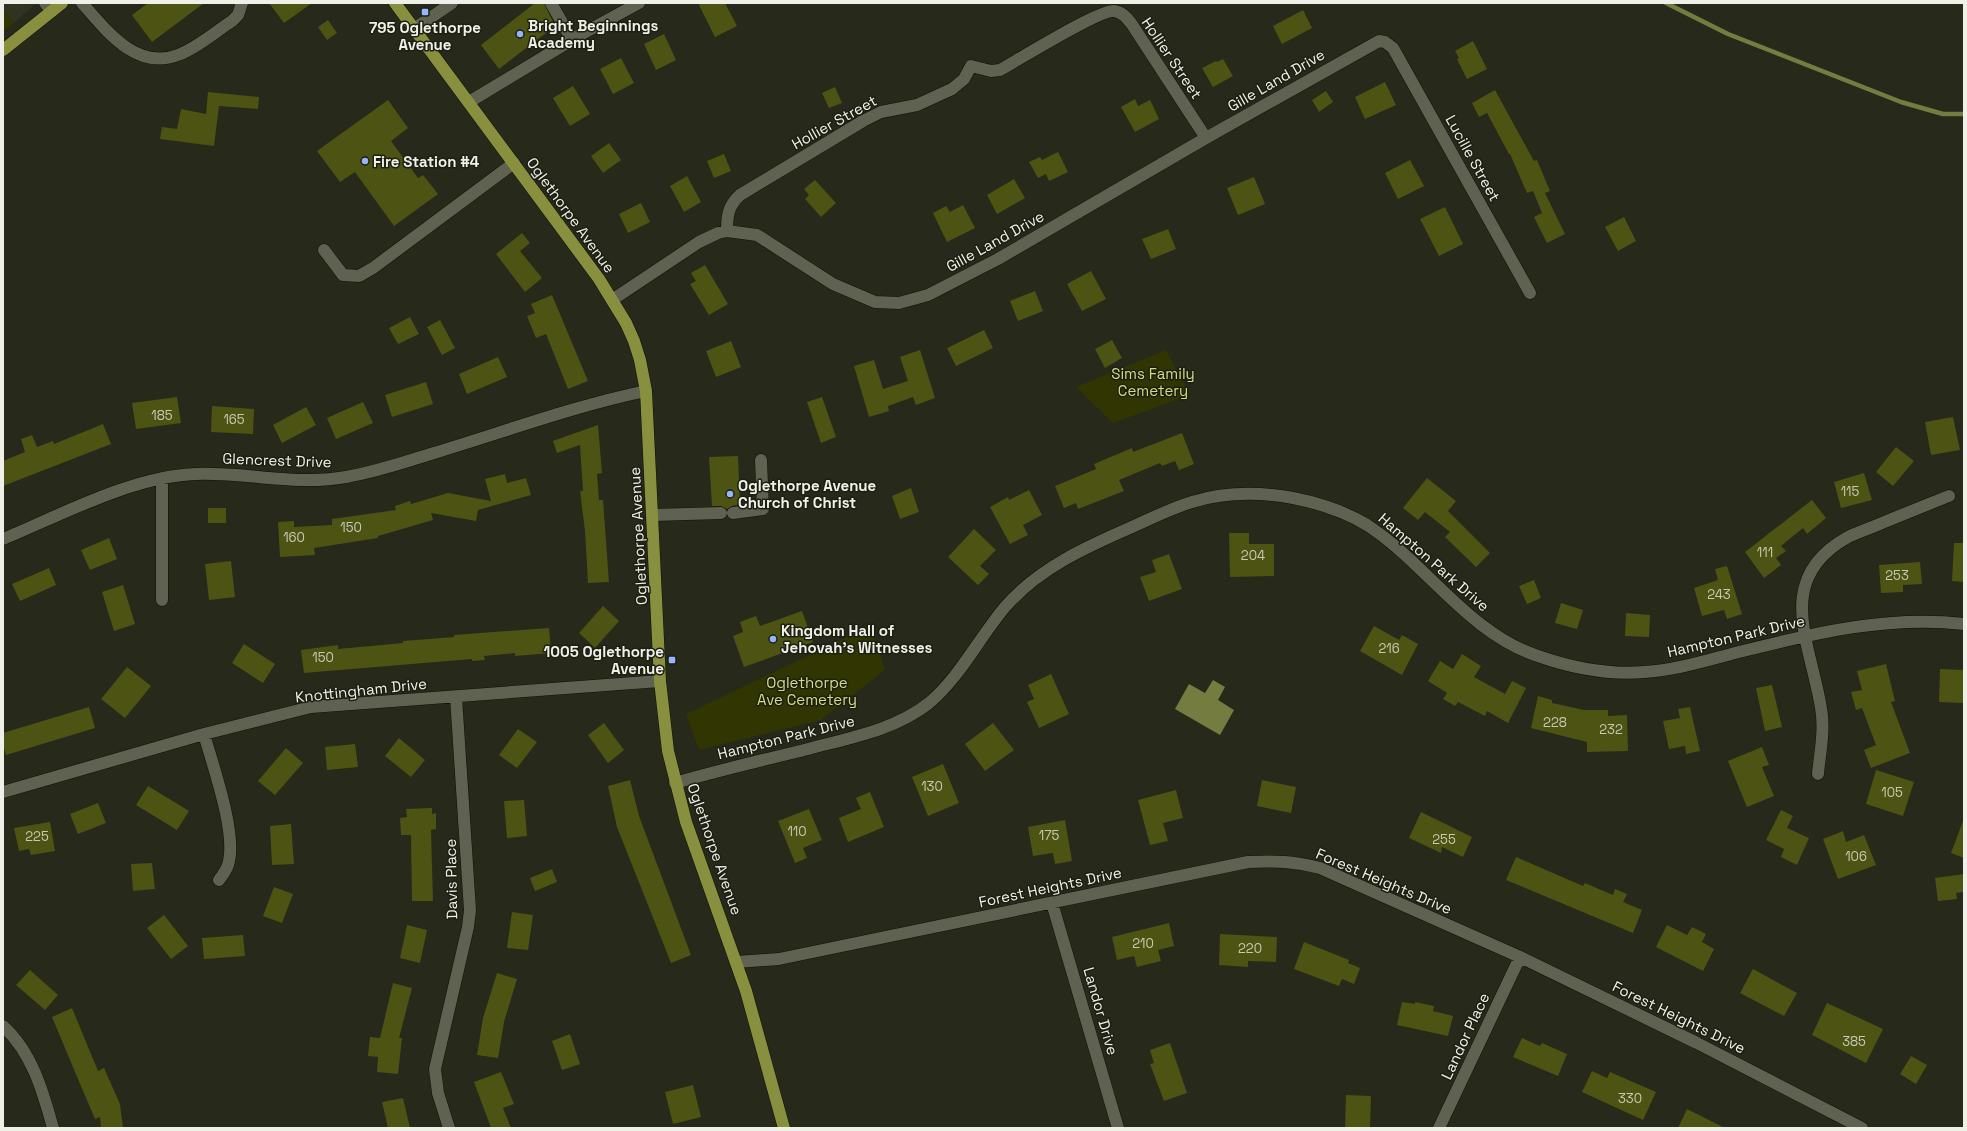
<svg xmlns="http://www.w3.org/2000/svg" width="1967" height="1131" font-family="'Space Grotesk',sans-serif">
<rect width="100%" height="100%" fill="#27291b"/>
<path fill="#30331f" d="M3,3H36L14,23L3,9Z"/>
<path fill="#313502" d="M3,9L14,23L3,32Z
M1166,350L1190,395L1113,423L1076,387Z
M870,626L885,670L821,720L699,750L686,714Z"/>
<path fill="#757c3f" d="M1213,680L1225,687L1218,700L1234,710L1220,735L1175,709L1189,684L1205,693Z"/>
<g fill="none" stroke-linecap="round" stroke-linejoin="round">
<path stroke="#757c3f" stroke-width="4.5" d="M1666,3L1728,34L1901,102L1943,114H1964"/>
</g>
<path fill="#4d5313" d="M148,3H204L152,42L132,15Z
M269,3H312L284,23Z
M535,3H544L555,26L499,69L481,45Z
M698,3H725L737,26L715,37Z
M1303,10L1312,28L1282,44L1273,26Z
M328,20L337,33L327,40L318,27Z
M664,34L676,60L656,70L644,44Z
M1473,41L1487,69L1467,79L1457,59L1459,58L1455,51Z
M621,58L634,83L613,94L600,69Z
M1223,59L1233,76L1213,87L1202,68L1216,61L1217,62Z
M1385,82L1396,105L1365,119L1355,97Z
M573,86L590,114L570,126L553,98Z
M835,87L842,103L829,108L822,93Z
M1495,90L1534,161L1537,160L1550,191L1545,193L1565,234L1547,243L1534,217L1542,213L1533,191L1527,193L1510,154H1509L1487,113L1479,117L1472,103Z
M1326,91L1333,102L1319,112L1312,100Z
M208,92L259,97L258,109L219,106L214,146L160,139L162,127L177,129L181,109L206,114Z
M1135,99L1138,106L1150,100L1159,119L1135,132L1121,107Z
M388,100L408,128L391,141L418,178L423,175L438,194L394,226L355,172L340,182L317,151Z
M609,143L621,160L603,173L591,156Z
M1058,152L1068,172L1049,181L1046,174L1038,178L1029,162L1040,157L1042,160Z
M724,154L731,171L714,178L707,161Z
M1410,160L1424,186L1398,199L1385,173Z
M687,176L701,202L684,212L670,186Z
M1254,177L1265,204L1238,215L1227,188Z
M1014,179L1025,198L997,214L987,195Z
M815,180L836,203L821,217L805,199L809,195L804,189Z
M641,203L650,222L628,233L619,214Z
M963,205L975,228L947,242L933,213L946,206L950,212Z
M1445,207L1463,244L1439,256L1420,219Z
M1624,217L1636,241L1618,251L1605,227Z
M1168,229L1176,249L1151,259L1142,239Z
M522,233L530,243L520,251L542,278L525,292L496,254Z
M705,265L728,304L709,315L690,284L696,281L691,273Z
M1091,271L1106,299L1082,311L1067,284Z
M1035,291L1043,311L1018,321L1010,301Z
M552,295L588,381L568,389L546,334L536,338L527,316L535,313L531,304Z
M410,317L419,334L398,344L389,328Z
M440,320L455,348L442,355L427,327Z
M984,330L993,348L956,366L947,348Z
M1112,340L1122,358L1105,368L1095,349Z
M731,341L741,367L716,377L706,351Z
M920,350L935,398L916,405L913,397L888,406L889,411L869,417L854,366L874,360L883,389L908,381L900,357Z
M498,357L507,377L467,394L459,374Z
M426,382L433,404L392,417L385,395Z
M177,397L181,423L136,429L132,403Z
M822,397L836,437L821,443L807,402Z
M363,402L373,423L336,439L327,418Z
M212,406L254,409L253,434L211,432Z
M306,407L316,425L282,443L273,425Z
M1953,417L1960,450L1931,455L1925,422Z
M103,424L111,444L3,486V461L25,452L21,439L32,435L37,447L53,441L54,444Z
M598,425L602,473L597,474L599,500H603L609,582L588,583L585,531L580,491H583L580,445L557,453L553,441Z
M1182,433L1194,464L1179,470L1175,461L1162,466L1160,463L1119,480L1124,491L1078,509L1076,503L1064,508L1055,486L1096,469L1094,464L1132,448L1133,452Z
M1896,447L1914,461L1893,486L1876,472Z
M738,456L740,504L732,506L727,509L721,506H712L709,457Z
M1864,473L1872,500L1841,508L1834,482Z
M505,474L507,483L526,478L531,495L478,510L476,521L431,513L433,520L378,536V538L314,548L315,555L280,557L278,522L294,521V527L332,525V519L396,510L395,506L410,501L411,504L448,493L491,501L485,479Z
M1427,478L1456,501L1448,511L1490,553L1476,567L1445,537L1450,532L1425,512L1418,520L1403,508Z
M911,488L919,512L900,519L892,496Z
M1029,490L1042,515L1023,525L1028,535L1010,544L990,507L1008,497L1009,500Z
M1812,500L1826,518L1807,534L1803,528L1781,546L1786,551L1776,558L1781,565L1764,578L1745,552Z
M208,508H226V523H208Z
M974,529L996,550L980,566L989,574L978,585L948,557Z
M1229,533H1249V544H1274V576L1230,577Z
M109,538L117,559L90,570L81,550Z
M1954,543H1964V582L1952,581Z
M1169,554L1182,589L1149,601L1140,577L1156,572L1152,560Z
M231,561L235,597L209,600L205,564Z
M1920,562L1922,584L1903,585V592L1881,593L1879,565Z
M1727,566L1742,614L1727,619L1724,610L1702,616L1694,588L1718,580L1715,569Z
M49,568L56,585L20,601L12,584Z
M1534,580L1541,598L1527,604L1519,586Z
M123,585L135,624L114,631L102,592Z
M1561,603L1583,610L1577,629L1555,623Z
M603,606L619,621L595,648L579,633Z
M802,611L813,642L744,667L733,636L743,632L740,622L756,616L760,626Z
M1626,613L1650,615L1649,637L1625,636Z
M1374,626L1399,640L1402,635L1418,644L1402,675L1360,651Z
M549,628L551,653L515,656V653L484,656L485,660L472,661V659L304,673L301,650L338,645V649L403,643V641L454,637V635Z
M244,644L275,664L263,683L232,663Z
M1462,654L1481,666L1474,677L1505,694L1512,681L1526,688L1508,723L1487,711L1485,716L1458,702L1455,706L1443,699L1447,693L1428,681L1440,661L1453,669Z
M1886,664L1895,701L1891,702L1910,753L1871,768L1864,750L1876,745L1862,708L1856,710L1851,692L1862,690L1857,671Z
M127,667L151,686L125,718L101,699Z
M1940,669L1964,670V703L1939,702Z
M1051,674L1069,714L1039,728L1027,702L1034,699L1028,685Z
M1772,685L1782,727L1765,731L1756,688Z
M1538,696L1552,700V703L1584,710H1608V716L1627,715L1628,751L1587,752V742L1531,728Z
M89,707L95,728L6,755L3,745V733Z
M1690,707L1700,751L1686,754L1685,746L1669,749L1663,721L1680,718L1678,709Z
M604,723L624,750L608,763L588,735Z
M993,723L1014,750L985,771L965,744Z
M518,729L537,742L517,768L499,755Z
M399,738L425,760L411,777L385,756Z
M355,744L358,767L327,770L325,747Z
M1762,747L1769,765L1762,767L1774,796L1747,807L1728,761Z
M286,748L303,763L275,795L258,781Z
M943,764L959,803L928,816L912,777Z
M1876,770L1914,782L1903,816L1866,804Z
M630,780L639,816L691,955L671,963L617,827L608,786Z
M1262,780L1296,787L1291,813L1257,806Z
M148,786L189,811L177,830L136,805Z
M1176,790L1183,818L1163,823L1168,841L1150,845L1138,800Z
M870,792L884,827L848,842L839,818L861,809L856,798Z
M524,800L527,836L507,838L504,801Z
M98,803L106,823L78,834L70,814Z
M432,808V814L436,813V829L431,830L433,901H412L411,835H401L400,818L407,817L406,809Z
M809,809L822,840L803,848L807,858L795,863L778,821Z
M1781,810L1793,816L1787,828L1809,838L1797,865L1781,857L1784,849L1766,840Z
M1421,812L1472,837L1463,857L1442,847L1441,853L1409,838Z
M1065,820L1072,861L1055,864L1053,853L1033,856L1028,827Z
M1963,821H1964V858L1951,853Z
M50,822L55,851L31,855L29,849L19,851L14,828Z
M291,824L294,864L272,865L270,826Z
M1843,831L1846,842L1864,835L1876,865L1838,879L1823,839Z
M1516,857L1583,886L1585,883L1613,895L1615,889L1627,894L1623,902L1642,910L1633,933L1506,880Z
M152,863L155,889L133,891L131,864Z
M552,869L557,882L535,891L530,878Z
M1964,874V892L1956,893L1957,899L1938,901L1935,878Z
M274,887L293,894L282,923L263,916Z
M512,912L533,915L528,950L507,948Z
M164,915L188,946L171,959L147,928Z
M1169,923L1174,946L1158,950L1161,961L1137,967L1134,956L1117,960L1112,937Z
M407,925L427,930L420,963L400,958Z
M1667,925L1687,935L1692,927L1706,934L1702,942L1714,949L1703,971L1656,947Z
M1220,934L1277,937L1276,962L1248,961V967L1219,965Z
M243,935L245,956L204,959L202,938Z
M1304,942L1349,960L1348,963L1360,968L1354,984L1342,979L1339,986L1294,969Z
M1753,969L1797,993L1784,1016L1740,993Z
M30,970L58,995L45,1010L16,985Z
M497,973L517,979L504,1022L498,1058L477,1055L483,1018Z
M393,983L412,988L399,1038H402L398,1074L377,1072L378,1057L368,1056L370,1037L380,1038Z
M1402,1002L1415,1004V1002L1434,1006L1433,1011L1453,1016L1448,1036L1397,1025Z
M1827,1003L1883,1029L1866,1063L1812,1035Z
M72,1008L98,1071L104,1068L120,1104L123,1128H101L100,1117L95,1119L78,1079L52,1017Z
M570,1034L580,1064L562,1070L552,1041Z
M1522,1038L1540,1046L1542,1043L1567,1054L1558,1076L1513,1057Z
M1170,1043L1187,1093L1164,1101L1150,1064L1154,1063L1150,1050Z
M1911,1056L1927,1065L1916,1084L1900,1074Z
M1592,1071L1607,1078L1610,1072L1656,1092L1643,1120L1582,1092Z
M501,1072L514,1104L503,1108L511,1128H491L474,1082Z
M693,1085L701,1117L673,1124L665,1092Z
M1346,1095L1371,1096L1370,1128H1345Z
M403,1098L410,1128H388L382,1102Z
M1687,1109L1725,1128H1678Z"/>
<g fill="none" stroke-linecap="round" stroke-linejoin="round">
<defs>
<path id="minor" d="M45,3L52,11
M82,3C106,30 136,71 178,55C197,48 215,32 232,21L238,15L242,3
M551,3L572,40
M414,29L452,3
M469,102L580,35L639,3
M727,231C727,216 728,206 740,195L863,121L881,112L917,105L952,89L964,79L971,66L991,71L1000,70C1018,60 1100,9 1114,11C1122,12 1126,17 1131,23L1206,138
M324,250L343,275L359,276L373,268L514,163
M612,300L699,242L718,233L727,231L757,235L833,284L875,302L899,303L928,295L998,259L1206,138L1379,41L1385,42L1393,48L1530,293
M733,513L763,509L761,460
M653,515L721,513
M3,539C61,515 133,476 196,474C246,472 297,486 346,477C376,472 405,462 434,453C504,432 574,406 646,391
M162,600V479
M204,734C213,766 236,831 229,861C228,869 223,874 219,880
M1818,774C1820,752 1825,730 1821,708C1811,644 1772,579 1848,537C1858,532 1871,528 1882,523C1904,514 1926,505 1949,496
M675,783C719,770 764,760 808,749C849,738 895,730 929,703C960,677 979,638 1005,607C1039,568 1086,547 1132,527C1152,518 1172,508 1192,502C1225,492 1260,492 1293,498C1318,503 1344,511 1367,525C1426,563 1468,633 1538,656C1572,668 1608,675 1644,672C1678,670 1711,659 1743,651C1815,633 1889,615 1964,624
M3,792L204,734L311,707L660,681
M1052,903L1118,1128
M737,962L779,959L803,954L1248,862C1275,861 1294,861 1320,868L1520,957L1697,1043L1862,1128
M3,1026C32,1052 43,1092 53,1128
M449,1128L438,1093L435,1069L468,927L470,910L456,697
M1439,1128L1520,957"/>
<path id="major" d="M395,3L599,279L626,323L634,341L640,360L646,391L660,681L668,751L686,822L746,991L784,1128
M3,50L62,3"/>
</defs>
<use href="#minor" stroke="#101105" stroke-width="13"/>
<use href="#major" stroke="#101105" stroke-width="13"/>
<use href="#minor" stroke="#5f6151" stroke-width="12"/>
<use href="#major" stroke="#888f3f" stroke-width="12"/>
</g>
<g fill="#95b6fd" stroke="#1d1f12" stroke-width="1.5">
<rect x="421" y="8" width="8" height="8" rx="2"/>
<circle cx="520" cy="34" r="4"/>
<circle cx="365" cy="161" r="4"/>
<circle cx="730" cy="494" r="4"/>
<circle cx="773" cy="639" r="4"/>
<rect x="668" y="656" width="8" height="8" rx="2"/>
</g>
<g text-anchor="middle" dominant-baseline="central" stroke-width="3" stroke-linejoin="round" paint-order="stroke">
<g font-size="13" fill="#c6cab3">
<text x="162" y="415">185</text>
<text x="234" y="419">165</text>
<text x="1850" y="491">115</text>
<text x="351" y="527">150</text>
<text x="294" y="537">160</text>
<text x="1765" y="552">111</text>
<text x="1253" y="555">204</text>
<text x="1897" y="575">253</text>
<text x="1719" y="594">243</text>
<text x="1389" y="648">216</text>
<text x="323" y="657">150</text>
<text x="1555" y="722">228</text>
<text x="1611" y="729">232</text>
<text x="932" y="786">130</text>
<text x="1892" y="792">105</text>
<text x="797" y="831">110</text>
<text x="1049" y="835">175</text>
<text x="37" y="836">225</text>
<text x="1444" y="839">255</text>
<text x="1856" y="856">106</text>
<text x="1143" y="943">210</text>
<text x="1250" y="948">220</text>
<text x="1854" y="1041">385</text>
<text x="1630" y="1098">330</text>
</g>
<g font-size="15" font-weight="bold" fill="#eff1e8" stroke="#1d1f12" text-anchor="start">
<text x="528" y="25">Bright Beginnings<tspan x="528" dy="17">Academy</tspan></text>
<text x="425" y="27" text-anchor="middle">795 Oglethorpe<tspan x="425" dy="17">Avenue</tspan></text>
<text x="373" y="161">Fire Station #4</text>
<text x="738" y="485">Oglethorpe Avenue<tspan x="738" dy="17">Church of Christ</tspan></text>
<text x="781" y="630">Kingdom Hall of<tspan x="781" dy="17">Jehovah’s Witnesses</tspan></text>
<text x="664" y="651" text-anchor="end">1005 Oglethorpe<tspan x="664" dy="17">Avenue</tspan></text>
</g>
<g font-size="15" fill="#eff1e8" stroke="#1d1f12">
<text transform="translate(1172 58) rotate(56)">Hollier Street</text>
<text transform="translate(1276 80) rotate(-30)">Gille Land Drive</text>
<text transform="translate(834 122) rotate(-29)">Hollier Street</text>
<text transform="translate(1473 158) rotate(61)">Lucille Street</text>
<text transform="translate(571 215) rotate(54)">Oglethorpe Avenue</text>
<text transform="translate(995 241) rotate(-29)">Gille Land Drive</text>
<text transform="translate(277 460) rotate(2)">Glencrest Drive</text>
<text transform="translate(638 536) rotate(-93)">Oglethorpe Avenue</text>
<text transform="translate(1434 562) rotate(41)">Hampton Park Drive</text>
<text transform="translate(1736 636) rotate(-13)">Hampton Park Drive</text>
<text transform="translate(361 690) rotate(-6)">Knottingham Drive</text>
<text transform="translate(786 737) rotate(-14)">Hampton Park Drive</text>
<text transform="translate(715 849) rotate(71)">Oglethorpe Avenue</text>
<text transform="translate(451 879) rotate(-91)">Davis Place</text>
<text transform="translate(1384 881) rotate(23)">Forest Heights Drive</text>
<text transform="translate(1050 887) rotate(-12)">Forest Heights Drive</text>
<text transform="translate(1101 1011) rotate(74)">Landor Drive</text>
<text transform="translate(1679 1017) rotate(26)">Forest Heights Drive</text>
<text transform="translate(1465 1036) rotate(-65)">Landor Place</text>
</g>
<g font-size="15" fill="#d2dd83" stroke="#1d1f12">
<text x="1153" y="373">Sims Family<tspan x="1153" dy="17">Cemetery</tspan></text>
<text x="807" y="682">Oglethorpe<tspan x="807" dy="17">Ave Cemetery</tspan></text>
</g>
</g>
<rect width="1967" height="1131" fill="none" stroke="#eff1e8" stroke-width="8"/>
</svg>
